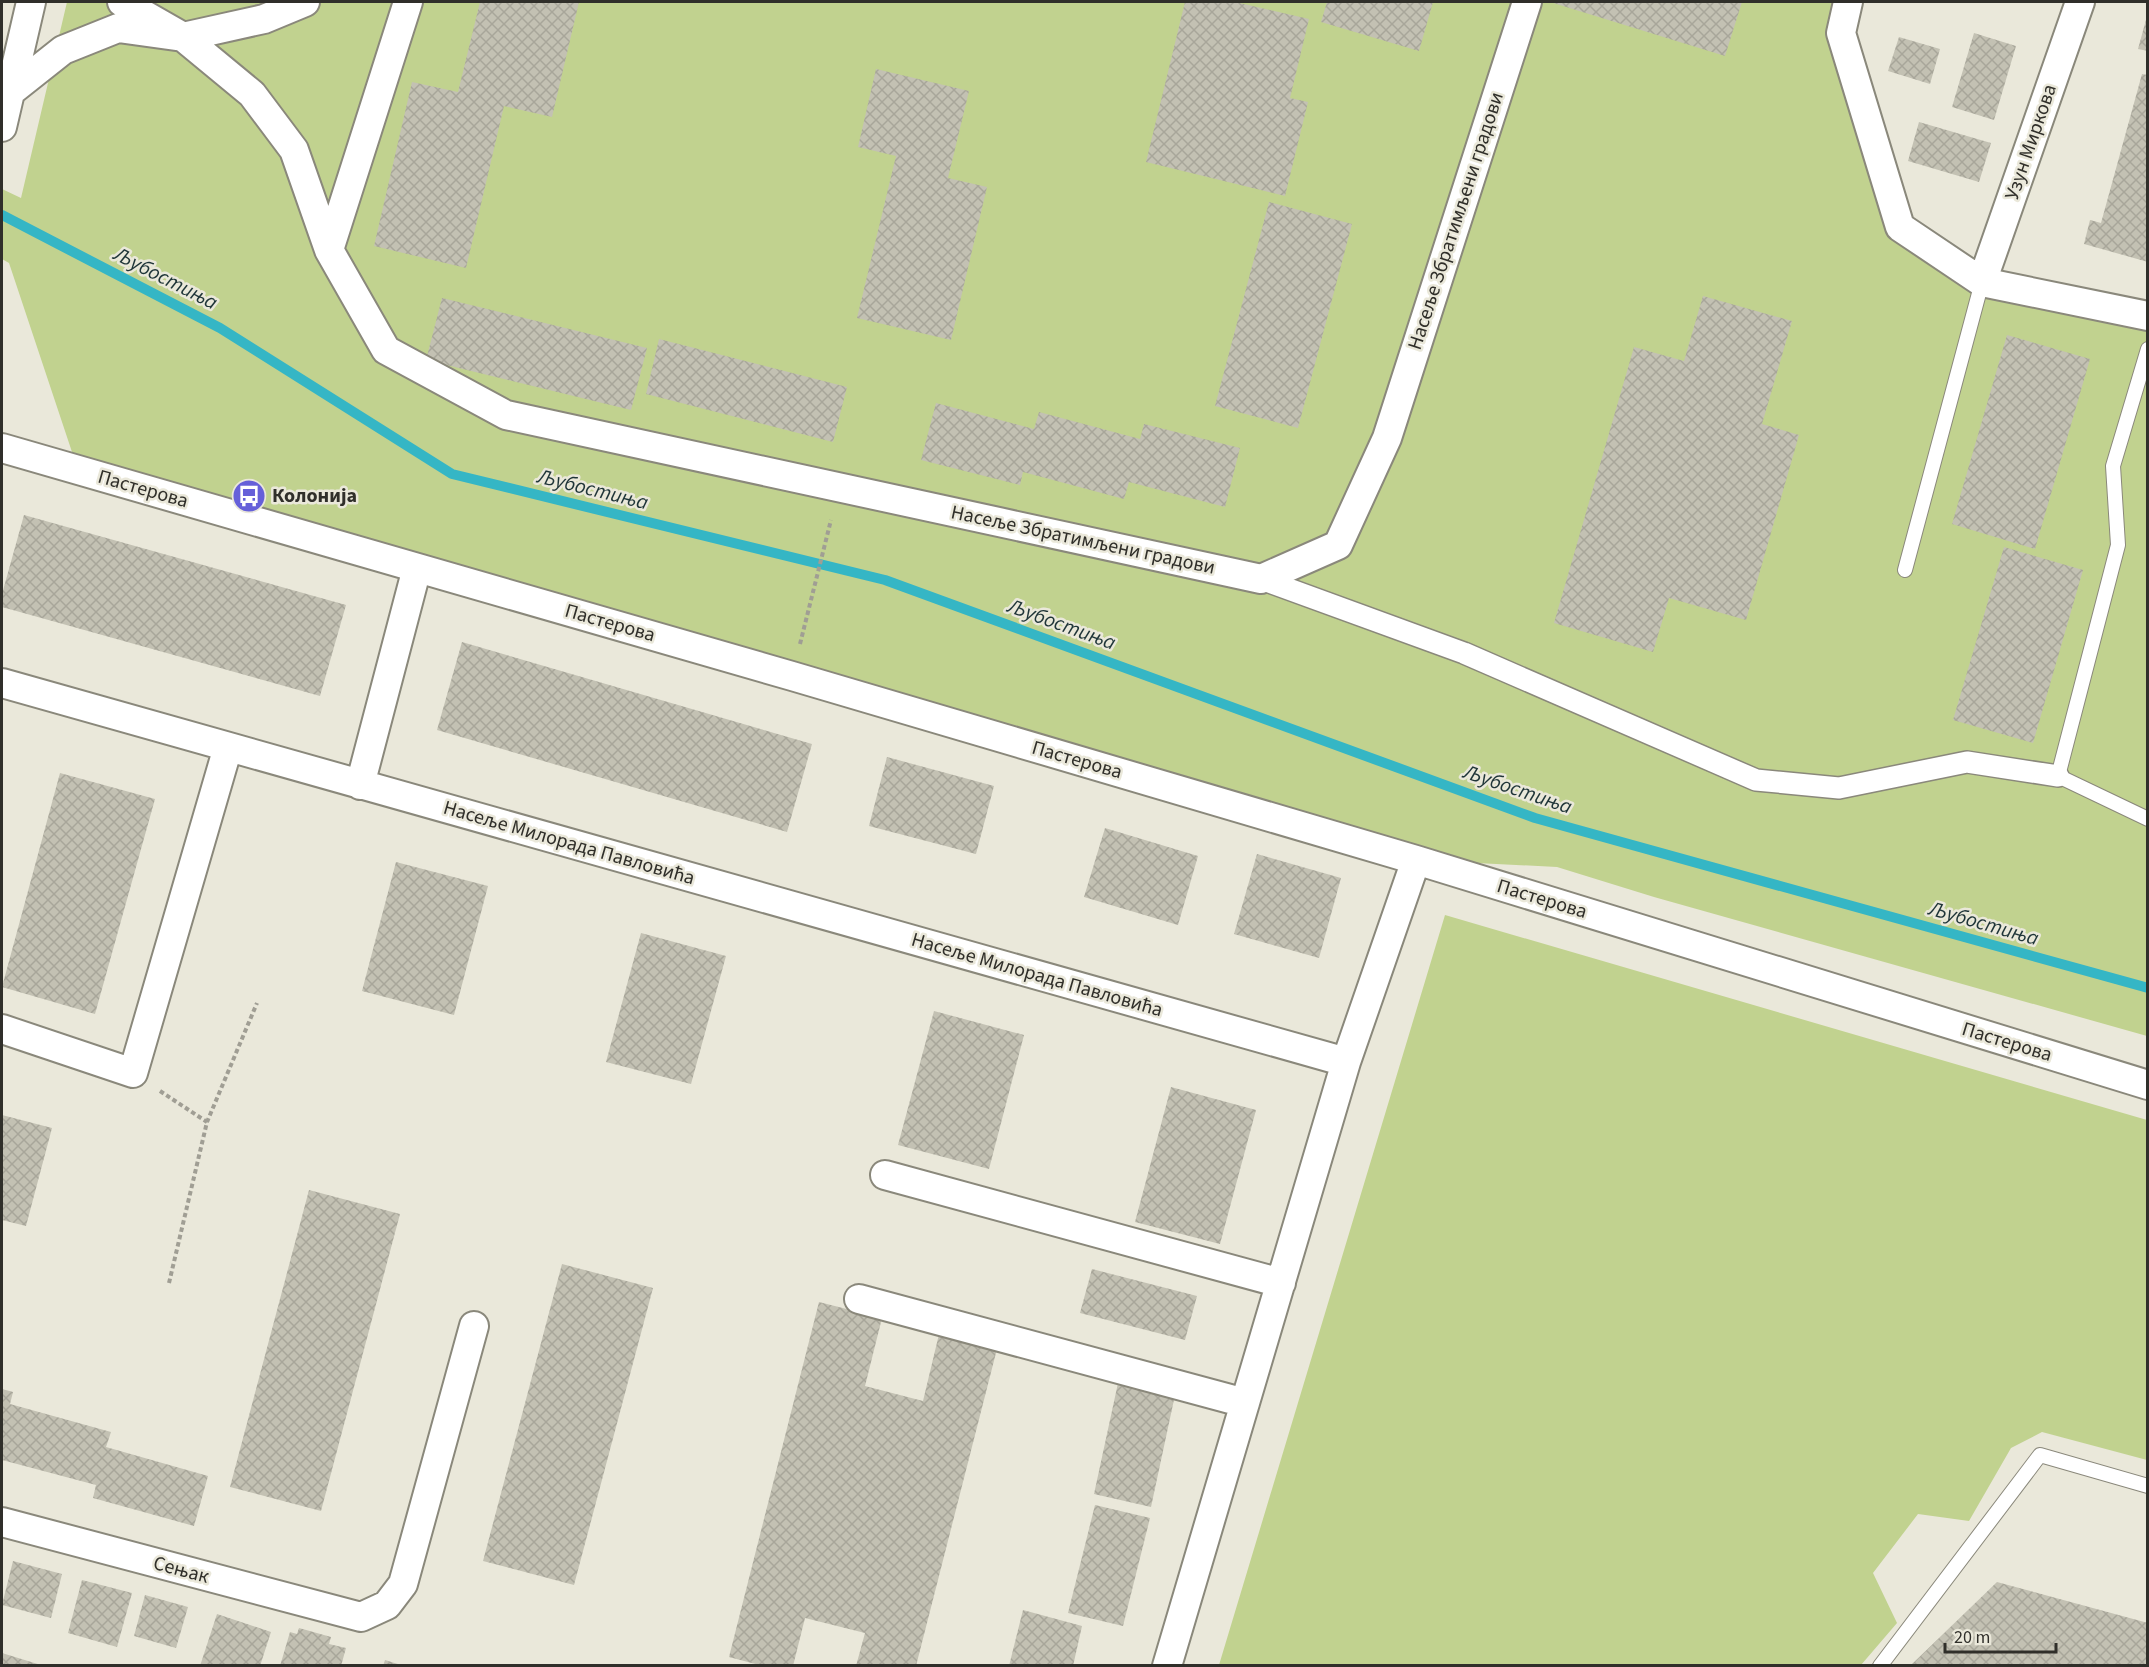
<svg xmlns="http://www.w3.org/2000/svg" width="2149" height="1667" font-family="'Source Sans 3',sans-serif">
<defs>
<pattern id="building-cross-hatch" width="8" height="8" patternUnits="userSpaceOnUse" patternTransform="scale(1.5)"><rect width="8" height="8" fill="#c3c1b3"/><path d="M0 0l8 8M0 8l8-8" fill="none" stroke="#a8a69a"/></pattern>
</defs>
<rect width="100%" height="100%" fill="#eae8da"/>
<path fill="#c1d28f" d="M67,2H1848L1900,227L1982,282L2147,316V1036L1654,897L1557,867L1416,860L78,470L9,263L2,259V189L21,198Z
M1445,915L2147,1120V1460L2042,1432L2011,1448L1969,1521L1918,1514L1873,1573L1897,1623L1861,1665H1219Z"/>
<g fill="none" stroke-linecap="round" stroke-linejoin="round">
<path stroke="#35b6c5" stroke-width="10" d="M2,215L220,328L452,474L885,580L1535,818L2148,988"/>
</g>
<path fill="url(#building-cross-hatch)" d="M480,2H579L552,117L504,106L466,268L374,246L412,82L458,92Z
M1185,2H1235L1309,19L1290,98L1308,102L1285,196L1146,162Z
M1327,2H1433L1419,51L1321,22Z
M1550,2H1742L1725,56Z
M2147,16H2148V51L2138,49Z
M1974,33L2016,46L1994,120L1952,107Z
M1899,37L1940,49L1930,84L1888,71Z
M876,69L969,91L948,178L987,187L951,340L857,318L896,156L858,147Z
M2142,74L2148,75V262L2084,244L2090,220L2101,223Z
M1919,122L1991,143L1979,182L1908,161Z
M1269,202L1352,224L1298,428L1215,406Z
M1703,296L1792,321L1762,424L1799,435L1746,620L1669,598L1653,652L1554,623L1634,347L1684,361Z
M442,298L647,348L631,410L426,360Z
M2007,335L2090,359L2035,549L1952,524Z
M659,339L847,387L833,442L646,394Z
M936,403L1034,429L1039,412L1140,439L1144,424L1240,448L1225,507L1129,482L1124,499L1023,472L1020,485L921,460Z
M24,515L346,605L320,696L2,607V594Z
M2004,547L2083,570L2033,743L1953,720Z
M462,642L812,744L787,832L437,730Z
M887,757L994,786L976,854L869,826Z
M60,773L155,799L95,1014L2,987Z
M1105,828L1198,856L1178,925L1084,897Z
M1257,854L1341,878L1319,958L1234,934Z
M396,862L488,886L454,1015L362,991Z
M641,933L726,956L691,1084L606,1062Z
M934,1011L1024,1035L989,1169L898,1145Z
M1171,1087L1256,1110L1220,1244L1135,1222Z
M2,1115L52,1128L26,1226L2,1220Z
M309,1190L400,1214L321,1511L230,1487Z
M562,1264L653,1288L574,1585L483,1561Z
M1092,1269L1197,1296L1185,1340L1080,1313Z
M819,1302L882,1318L865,1386L923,1401L940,1330L998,1345L916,1666H856L865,1633L805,1618L793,1666H763L729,1657Z
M1118,1383L1175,1395L1151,1507L1094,1494Z
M2,1389L13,1392L10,1404L111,1432L106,1447L208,1476L194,1526L93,1498L96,1485L2,1460Z
M1095,1505L1150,1518L1123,1626L1068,1613Z
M13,1561L62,1574L51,1618L2,1605Z
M82,1580L132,1593L117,1647L68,1633Z
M1997,1582L2148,1623V1666H1910Z
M145,1595L188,1607L176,1648L134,1636Z
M1023,1610L1082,1626L1073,1666H1009Z
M217,1614L271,1632L260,1666H200Z
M299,1628L331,1637L329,1644L346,1648L341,1666H280L290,1632L297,1634Z
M2,1653L41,1665V1666H2Z
M385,1660L401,1665V1666H383Z"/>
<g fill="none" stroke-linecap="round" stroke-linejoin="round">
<defs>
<path id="service" d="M2148,349L2113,466L2118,545L2058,776L2148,819
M1905,570L1982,282
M1880,1666L2040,1455L2148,1486"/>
<path id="pedestrian" d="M1261,579L1464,653L1756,780L1839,788L1967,762L2058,776"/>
<path id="minor" d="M1848,2L1841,33L1900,227L1982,282L2148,316
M183,37L252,94L294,150L329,250L386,350L506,415L1261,579L1338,545L1387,438L1527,2
M183,37L264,19L305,2
M10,92L63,50L118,28L183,37L122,2
M2,127L31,2
M329,250L408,2
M1982,282L2080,2
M2,448L792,676L1416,860L2148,1085
M2,683L1346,1062
M360,785L417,568
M2,1029L133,1073L228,747
M885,1175L1281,1283
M859,1299L1245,1403
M2,1522L361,1617L387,1605L403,1584L474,1326
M1167,1666L1346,1062L1416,860"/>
</defs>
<use href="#service" stroke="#8a887b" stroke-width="16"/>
<use href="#pedestrian" stroke="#8a887b" stroke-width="24"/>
<use href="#minor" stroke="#8a887b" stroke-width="32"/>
<path stroke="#a09e94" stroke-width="4" stroke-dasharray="4.5 3" stroke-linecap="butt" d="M800,644L831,520
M160,1091L207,1122
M169,1283L207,1122L257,1003"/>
<use href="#service" stroke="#fff" stroke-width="14"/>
<use href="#pedestrian" stroke="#fff" stroke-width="21"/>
<use href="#minor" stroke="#fff" stroke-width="28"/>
</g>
<defs>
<symbol id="bus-disc" viewBox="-11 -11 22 22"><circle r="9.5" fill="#6660d9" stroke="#eae8da"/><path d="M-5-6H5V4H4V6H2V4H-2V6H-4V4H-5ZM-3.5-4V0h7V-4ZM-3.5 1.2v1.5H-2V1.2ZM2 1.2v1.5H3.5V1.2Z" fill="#fff"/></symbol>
</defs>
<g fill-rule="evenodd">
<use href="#bus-disc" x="230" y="477" width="38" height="38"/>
</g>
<g text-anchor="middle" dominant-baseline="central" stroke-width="5" stroke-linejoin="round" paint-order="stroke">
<g font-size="20" fill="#302f2a" stroke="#eae8da">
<text transform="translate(2031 142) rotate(-71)">Узун Миркова</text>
<text transform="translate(1456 221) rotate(-72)">Насеље Збратимљени градови</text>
<text transform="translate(143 489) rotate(16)">Пастерова</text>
<text transform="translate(1083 540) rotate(12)">Насеље Збратимљени градови</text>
<text transform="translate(610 623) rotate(16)">Пастерова</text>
<text transform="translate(1077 760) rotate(16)">Пастерова</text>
<text transform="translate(569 843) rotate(16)">Насеље Милорада Павловића</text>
<text transform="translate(1542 899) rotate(17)">Пастерова</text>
<text transform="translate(1037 975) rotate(16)">Насеље Милорада Павловића</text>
<text transform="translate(2007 1042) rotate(17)">Пастерова</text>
<text transform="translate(181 1570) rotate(15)">Сењак</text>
</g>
<g font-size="20" font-weight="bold" fill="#302f2a" stroke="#eae8da" text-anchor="start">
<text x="272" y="496">Колонија</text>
</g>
<g font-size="21" font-style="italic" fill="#1f3538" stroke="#eae8da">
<text transform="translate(166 278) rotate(27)">Љубостиња</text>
<text transform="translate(593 489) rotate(14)">Љубостиња</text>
<text transform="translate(1062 624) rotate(20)">Љубостиња</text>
<text transform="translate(1518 789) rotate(19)">Љубостиња</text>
<text transform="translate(1984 923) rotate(16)">Љубостиња</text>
</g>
</g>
<rect width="2149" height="1667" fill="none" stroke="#302f2a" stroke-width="6"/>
<path d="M1945 1643v9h111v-9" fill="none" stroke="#302f2a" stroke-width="3"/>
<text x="1954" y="1643" font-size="18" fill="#302f2a" stroke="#eae8da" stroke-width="4.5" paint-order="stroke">20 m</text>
</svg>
